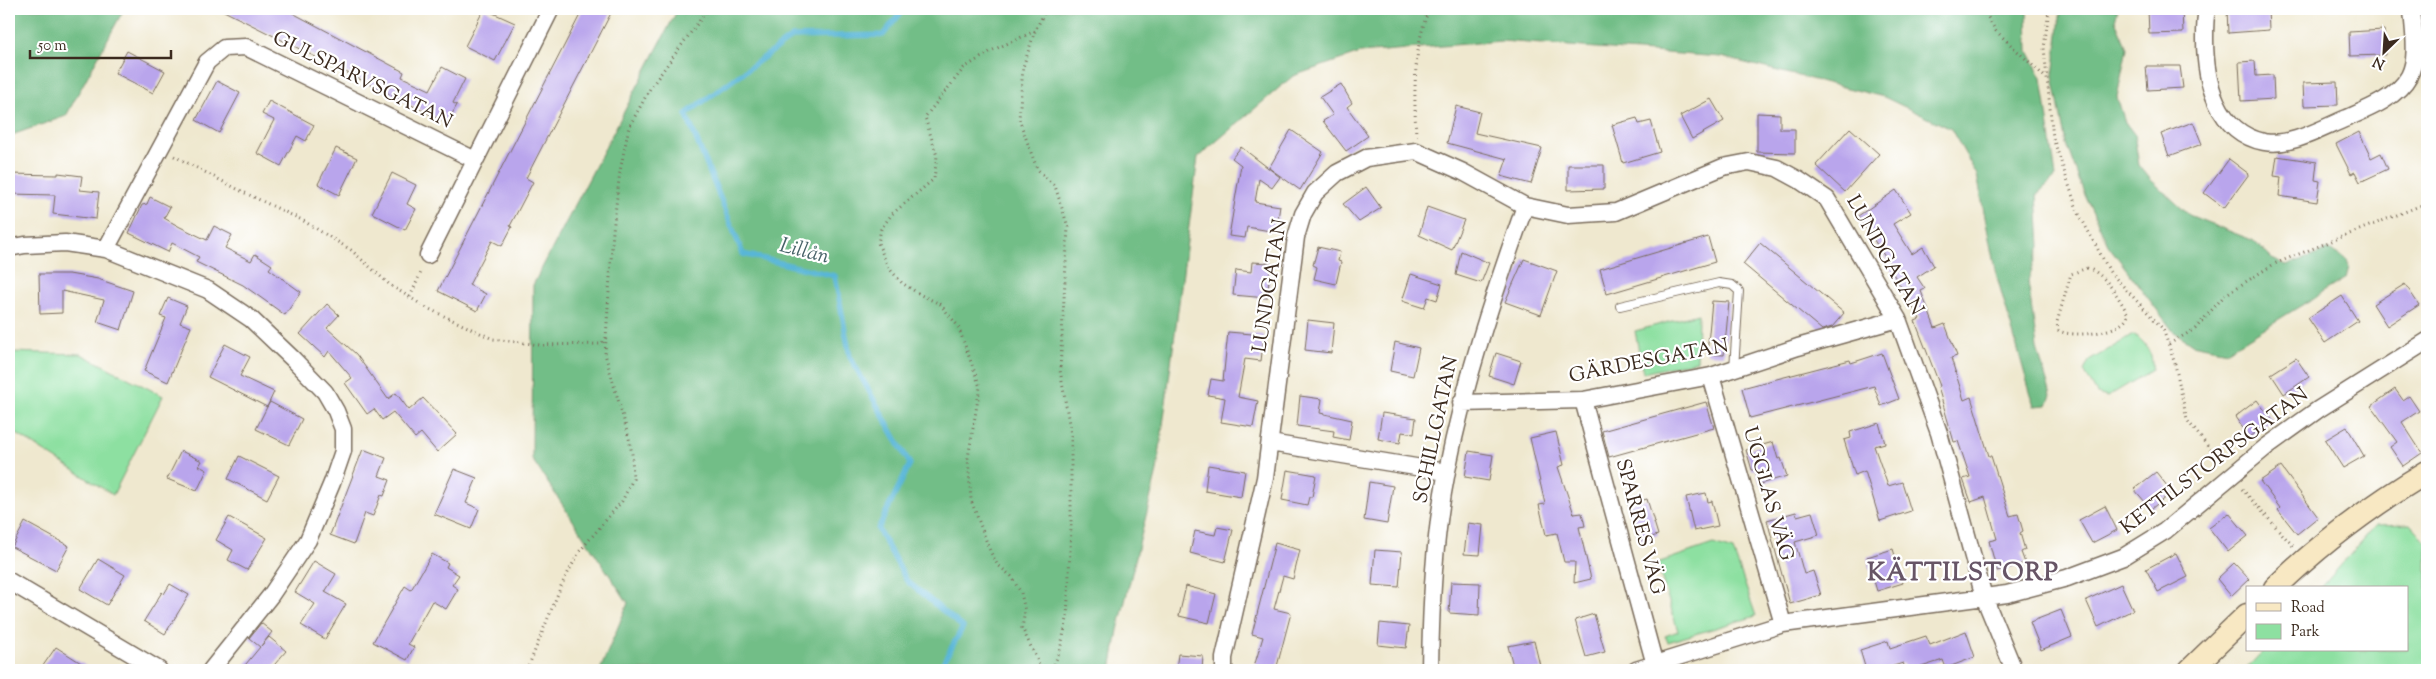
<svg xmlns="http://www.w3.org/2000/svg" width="2436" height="679" font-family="'Sorts Mill Goudy',serif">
<rect width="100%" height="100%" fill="#fff"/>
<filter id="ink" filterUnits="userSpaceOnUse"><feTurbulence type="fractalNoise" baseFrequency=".02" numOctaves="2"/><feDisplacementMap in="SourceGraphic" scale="10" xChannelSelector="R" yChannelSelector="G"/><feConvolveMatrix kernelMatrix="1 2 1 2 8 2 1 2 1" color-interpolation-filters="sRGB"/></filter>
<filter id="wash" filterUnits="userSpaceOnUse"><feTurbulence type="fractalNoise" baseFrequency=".0096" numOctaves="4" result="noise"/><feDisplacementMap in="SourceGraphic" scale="20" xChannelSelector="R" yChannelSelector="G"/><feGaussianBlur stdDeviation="1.12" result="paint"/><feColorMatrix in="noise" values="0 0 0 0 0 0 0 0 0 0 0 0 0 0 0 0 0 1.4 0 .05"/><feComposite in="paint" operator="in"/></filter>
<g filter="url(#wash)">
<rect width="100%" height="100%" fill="#efe8cf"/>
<path fill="#8de0a1" stroke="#648560" d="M1698,314L1697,361L1643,373L1635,331Z
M2133,335C2146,340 2154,357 2152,370L2107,397L2097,394L2084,371L2089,361Z
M9,352L81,354L163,396L113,495L9,429Z
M2410,524L2427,543V670H2245L2264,650H2407V588H2321L2376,525Z
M1713,544L1733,550L1756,616L1668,642L1665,636L1678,631L1657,563Z"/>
<path fill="#72be87" stroke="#567452" d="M9,9H124L66,116L9,136Z
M678,9H2027L2028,51L2042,78L2056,177L2037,194L2040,247L2028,281L2037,348L2051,395L2047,405L2034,406L1995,270L1977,175L1951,129L1884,97L1721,57L1501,41L1360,53L1293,76L1198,157L1157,471L1118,630L1111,670H600L628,603L532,459L533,285Z
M2061,9H2118L2115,20L2127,48L2117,97L2125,122L2134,134L2139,165L2151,180L2189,215L2254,241L2272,259L2286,265L2330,250L2347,260L2349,267L2346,278L2227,351L2192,344L2173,331L2108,245L2084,193L2066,144L2053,76Z"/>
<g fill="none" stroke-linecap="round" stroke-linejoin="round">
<path stroke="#59b6d7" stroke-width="5.5" d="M904,9L883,35L792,37L686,114L743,254L835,276L850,357L910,464L878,529L907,581L963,627L939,670"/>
</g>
<g id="blocks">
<path fill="#b9a5ec" d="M220,9H285L404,72L402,77L430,90L442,67L465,79L453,103L457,105L447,123Z
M484,9L515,23L495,61L465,46Z
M583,9H601L611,13L526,178L533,182L510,226L512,227L502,246L492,241L469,285L486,294L477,311L438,291Z
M2148,9H2182L2183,33L2149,34Z
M2227,9H2268L2269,30L2228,33Z
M2384,30L2385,55L2350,56L2349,32Z
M127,51L165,71L153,93L115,73Z
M2255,61L2256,76L2273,75L2274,99L2241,101L2239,62Z
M2146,66H2180L2183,88L2148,90Z
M217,81L240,93L219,133L196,120Z
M2337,82L2338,105L2304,106L2303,83Z
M1341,84L1352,103L1347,107L1368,136L1346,151L1323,121L1333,115L1320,97Z
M1711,99L1724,121L1692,139L1680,116Z
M269,101L314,125L306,141L297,136L281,166L257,153L274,120L262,114Z
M1456,106L1480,112L1475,133L1542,148L1531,184L1501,176L1507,159L1447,143Z
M1757,113L1780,114V129H1795V153L1757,152Z
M1637,118L1639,124L1651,121L1660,152L1623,163L1612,125Z
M2193,122L2202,144L2169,156L2161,134Z
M1850,128L1879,154L1845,192L1816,165Z
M1291,130L1323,152L1300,190L1269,168Z
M2359,132L2371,158L2381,153L2388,169L2360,182L2355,172L2351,174L2336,144Z
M1241,147L1280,177L1272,188L1259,179L1255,202L1280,206L1276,232L1247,227L1245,238L1229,236L1241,165L1232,158Z
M336,148L357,158L339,195L318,184Z
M2277,156L2317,162L2315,180L2320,181L2317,202L2279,196L2281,177L2274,176Z
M2229,159L2249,174L2224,208L2204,193Z
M1568,165H1604V189L1568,190Z
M58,173L82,176L80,190L99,192L96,219L53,214L55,195L9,194V174L58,175Z
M392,173L416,185L407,204L416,209L405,230L372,213Z
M1366,187L1381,208L1359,222L1343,204Z
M1896,190L1911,213L1893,224L1912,254L1923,247L1934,266L1917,277L1925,289L1921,291L1935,328L1945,324L1957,356L1951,358L1964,400L1971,397L1989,456H1991L2010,516L2018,514L2023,531L2020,533L2025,550L2021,552L2025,563L1997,571L1989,541L1997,539L1985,497L1971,502L1963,479L1970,477L1958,441L1954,442L1938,387L1940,386L1915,321L1920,319L1889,267L1891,266L1858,216Z
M150,197L170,207L164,218L180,227L207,240L214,226L232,235L225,248L251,261L255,254L272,265L269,269L301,292L285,315L243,285L196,262L199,257L172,243L168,252L129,233L142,205L147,204Z
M1427,207L1464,220L1452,250L1419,235Z
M1708,237L1715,262L1607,294L1600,269Z
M1760,243L1844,313L1832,327L1822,330L1743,264Z
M1318,247L1340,252L1338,261L1341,262L1336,284L1314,279L1317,267L1313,265Z
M1461,251L1489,263L1481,283L1456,275Z
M1524,259L1557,271L1541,315L1505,302Z
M1252,262L1271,263L1267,298L1233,295L1236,270L1251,272Z
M39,274H69L98,279L133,291L121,330L97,322L104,300L62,291V313L40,314Z
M1411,274L1442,284L1437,300L1428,297L1424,308L1402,301Z
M2405,284L2419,305L2387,326L2373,304Z
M2342,296L2358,321L2325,343L2308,318Z
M168,298L187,306L180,323L191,327L168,382L144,371L166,318L160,316Z
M1712,301L1729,302L1724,355L1707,354Z
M327,304L339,315L327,328L356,354L388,399L396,393L409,410L423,398L457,434L437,452L421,433L415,438L393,412L382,420L374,409L367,414L345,383L352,378L329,351L325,357L300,334Z
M1308,320L1334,323L1331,353L1305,350Z
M1228,332L1264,335L1261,361L1245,359L1238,397L1258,401L1253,427L1221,422L1225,398L1208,395L1211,379L1223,381Z
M1395,342L1419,348L1413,376L1390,371Z
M225,344L250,357L240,376L274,392L267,407L270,402L302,419L289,445L256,429L267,407L208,377Z
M1496,353L1521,361L1514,384L1489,376Z
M1882,353L1899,399L1881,406L1874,386L1750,418L1742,388L1850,360L1851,363Z
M2296,358L2309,377L2284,394L2271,374Z
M2395,389L2403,400L2409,396L2419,411L2402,422L2422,453L2403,466L2390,447L2397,442L2371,406Z
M1300,396L1322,399L1320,413L1352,420L1349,440L1333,437L1334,431L1297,426Z
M2257,400L2272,420L2249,437L2235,417Z
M1706,402L1714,428L1609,457L1602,431Z
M1382,413L1416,418L1414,434L1402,432L1400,443L1378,439Z
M1879,423L1885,443L1874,446L1888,486L1902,482L1911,511L1880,521L1865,471L1855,475L1844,440L1851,438L1850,432Z
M2347,427L2364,456L2343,468L2325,440Z
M1556,432L1564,465L1558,467L1574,514L1582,513L1585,526L1579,527L1591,579L1574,583L1575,562H1564L1557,533L1546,535L1539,505L1545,504L1530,438Z
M1773,442L1778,459L1781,458L1787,476L1760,484L1756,469L1752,470L1746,450Z
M363,449L386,458L379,476L390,480L384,496L381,495L373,516L365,513L354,544L330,535Z
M181,451L202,461L199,466L207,470L197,491L167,479Z
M1469,451L1493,455L1489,481L1465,477Z
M239,456L279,476L267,499L228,479Z
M1208,465L1245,471L1241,497L1205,491Z
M2281,467L2318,517L2297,534L2278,510L2280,508L2260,481Z
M454,469L477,478L466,503L479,509L471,529L434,514Z
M1287,470L1316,475L1312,497H1309L1307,505L1282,500Z
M2156,472L2172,492L2151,509L2134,489Z
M1369,482L1393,486L1387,524L1364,520Z
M1706,493L1708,502L1712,501L1718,526L1694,531L1686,497Z
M1647,499L1658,535L1639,541L1628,504Z
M2105,506L2117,530L2092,543L2079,520Z
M1796,512L1797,516L1812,512L1819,535L1795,542L1804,574L1813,571L1821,595L1790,604L1767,520Z
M2229,513L2248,536L2228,552L2209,528Z
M229,517L267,538L247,570L228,560L233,550L216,540Z
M25,522L69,546L56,570L12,547Z
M1468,523L1483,525L1480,555L1464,554Z
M1217,527L1233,530L1225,562L1190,553L1195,531L1215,535Z
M1275,543L1300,550L1293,579L1283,576L1274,609L1291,613L1276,670H1253L1263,637L1252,634Z
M1893,549L1903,583L1877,591L1867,557Z
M1375,550L1402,552L1399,587L1372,585Z
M2176,553L2188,577L2158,592L2146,569Z
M432,554L448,563L446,567L459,575L452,585L458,589L446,609L432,601L408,644L414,647L407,660L373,642L405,586L411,590Z
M98,559L125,575L107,605L80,589Z
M314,561L336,574L325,592L346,604L325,639L301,625L315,604L295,592Z
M2234,563L2249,579L2231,596L2217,579Z
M1451,582L1480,583L1479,615L1449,613Z
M170,584L189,595L165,634L144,621L162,592L164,594Z
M2121,584L2133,610L2098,627L2086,600Z
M1186,586L1216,594L1209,623L1179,616Z
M2061,610L2072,637L2041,650L2030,622Z
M1594,614L1605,652L1586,657L1575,620Z
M261,623L272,632L261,646L269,637L286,651L270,670H241L260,647L249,638Z
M1380,623L1409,626L1406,648L1378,645Z
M1966,631L1975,657L1946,668L1943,660L1912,670H1906L1903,663L1881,670H1866L1860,650L1888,641L1890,648L1926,636L1930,645Z
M1534,641L1541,670H1514L1508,646Z
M56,647L92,670H40Z
M1178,654L1203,656L1202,670H1176Z"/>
</g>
</g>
<g filter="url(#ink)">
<use href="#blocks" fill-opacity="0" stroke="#7a6c5c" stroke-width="1"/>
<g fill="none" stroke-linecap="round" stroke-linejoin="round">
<defs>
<path id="lane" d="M1620,306L1719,283L1732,285L1739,291L1734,369"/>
<path id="street" d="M2207,9C2205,18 2205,29 2205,39C2205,80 2216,132 2264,142C2291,147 2322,128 2347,118C2368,109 2397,98 2409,76C2419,57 2413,29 2412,9
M9,248L25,245L65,243L106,249L208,290L251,319L294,360L325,392L336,411L343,429V451L332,483L308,540L271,595L211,670
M106,249L207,62L224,48L246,47L475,160
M428,255L551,9
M1711,376L1783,624
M1583,400L1655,665
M1461,403L1583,400L1711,376L1798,347L1898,319
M1270,443L1446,472
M9,581L159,670
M1224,670V658L1265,478L1296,237L1303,214L1315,193L1337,173L1366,158L1416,151L1463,172L1525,206L1568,215L1616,212L1723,167L1749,162L1777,168L1799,180L1827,199L1898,319L1939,433L1984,597L2014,670
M1430,670C1431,604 1434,536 1447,471C1465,380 1494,293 1525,206
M1636,670L1783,624L2007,594L2067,578L2123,557L2165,531L2266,447L2319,409L2427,341"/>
<path id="secondary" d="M2275,588C2321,543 2372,505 2427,472
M2190,670L2247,615"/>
</defs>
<use href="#lane" stroke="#7a6c5c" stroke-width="10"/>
<use href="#street" stroke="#7a6c5c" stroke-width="19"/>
<use href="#secondary" stroke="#7a6c5c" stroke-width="25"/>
<path stroke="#7a6c5c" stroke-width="3" stroke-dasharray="1 4" stroke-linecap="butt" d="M1046,9L1035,31L1023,67L1019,119L1037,169L1055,186L1068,227L1060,370L1071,435V528L1067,619L1060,650L1052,670
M1983,9L1996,31L2045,77
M2049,9L2044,48L2053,138L2078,212L2110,272L2163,329L2175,364L2187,420L2221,463
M1035,31L993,50L964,68L925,117L937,156L934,179L892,214L881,229L878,243L888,267L902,283L921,295L940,304L958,326L980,387L968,458L971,500L990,551L997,564L1011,576L1021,593L1025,611L1022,628L1042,670
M1416,136C1414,92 1413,50 1429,9
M174,156L243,192L302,220L351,250L390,285L427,308L493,339L540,345L601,344L606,338
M2087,268C2106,274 2118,297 2128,314C2127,333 2070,339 2058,330L2057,322L2071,274Z
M410,297L422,270
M2169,344L2195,329L2225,295L2274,264L2427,203
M2242,489L2293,546
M527,670L561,586L579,552L622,501L633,479L632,454L629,438L605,354L613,231L620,171L629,127L651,87L708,9"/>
<use href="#lane" stroke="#fff" stroke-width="8"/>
<use href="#street" stroke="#fff" stroke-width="16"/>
<use href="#secondary" stroke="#f8e8c3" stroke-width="22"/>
</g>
</g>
<g text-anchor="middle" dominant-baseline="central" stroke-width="4.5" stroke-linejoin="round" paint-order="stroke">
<g font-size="20" fill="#3b2a1e" stroke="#fff">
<text transform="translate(362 81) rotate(26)">GULSPARVSGATAN</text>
<text transform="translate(1884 256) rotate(60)">LUNDGATAN</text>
<text transform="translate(1271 286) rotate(-81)">LUNDGATAN</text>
<text transform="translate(1649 362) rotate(-11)">GÄRDESGATAN</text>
<text transform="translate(1437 430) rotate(-78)">SCHILLGATAN</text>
<text transform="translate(2215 462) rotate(-37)">KETTILSTORPSGATAN</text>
<text transform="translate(1767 494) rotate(74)">UGGLAS VÄG</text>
<text transform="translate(1639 527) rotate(75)">SPARRES VÄG</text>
</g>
<g font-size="21" font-style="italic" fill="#476268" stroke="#fff">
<text transform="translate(804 252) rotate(14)">Lillån</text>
</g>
<g font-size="25" font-weight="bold" letter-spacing="1" fill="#675566" stroke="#fff">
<text x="1963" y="574">KÄTTILSTORP</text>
</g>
</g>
<rect width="2436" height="679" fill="none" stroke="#fff" stroke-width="30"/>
<rect x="2246" y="586" width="162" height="65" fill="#ffffff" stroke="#b1aaa5"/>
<rect x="2256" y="603" width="25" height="8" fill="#f8e8c3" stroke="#b1aaa5"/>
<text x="2291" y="612" font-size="15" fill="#3b2a1e">Road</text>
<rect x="2256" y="624" width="25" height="15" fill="#8de0a1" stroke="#b1aaa5"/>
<text x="2291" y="636" font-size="15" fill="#3b2a1e">Park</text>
<g transform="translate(2384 52) rotate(205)" stroke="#ffffff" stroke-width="4" paint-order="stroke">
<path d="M0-4L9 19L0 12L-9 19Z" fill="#3b2a1e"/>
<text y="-8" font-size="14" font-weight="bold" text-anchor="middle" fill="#3b2a1e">N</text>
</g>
<path d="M30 50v8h141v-8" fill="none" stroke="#3b2a1e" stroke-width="2.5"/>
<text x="38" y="50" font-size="15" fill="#3b2a1e" stroke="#ffffff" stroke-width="4" paint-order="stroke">50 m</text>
</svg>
